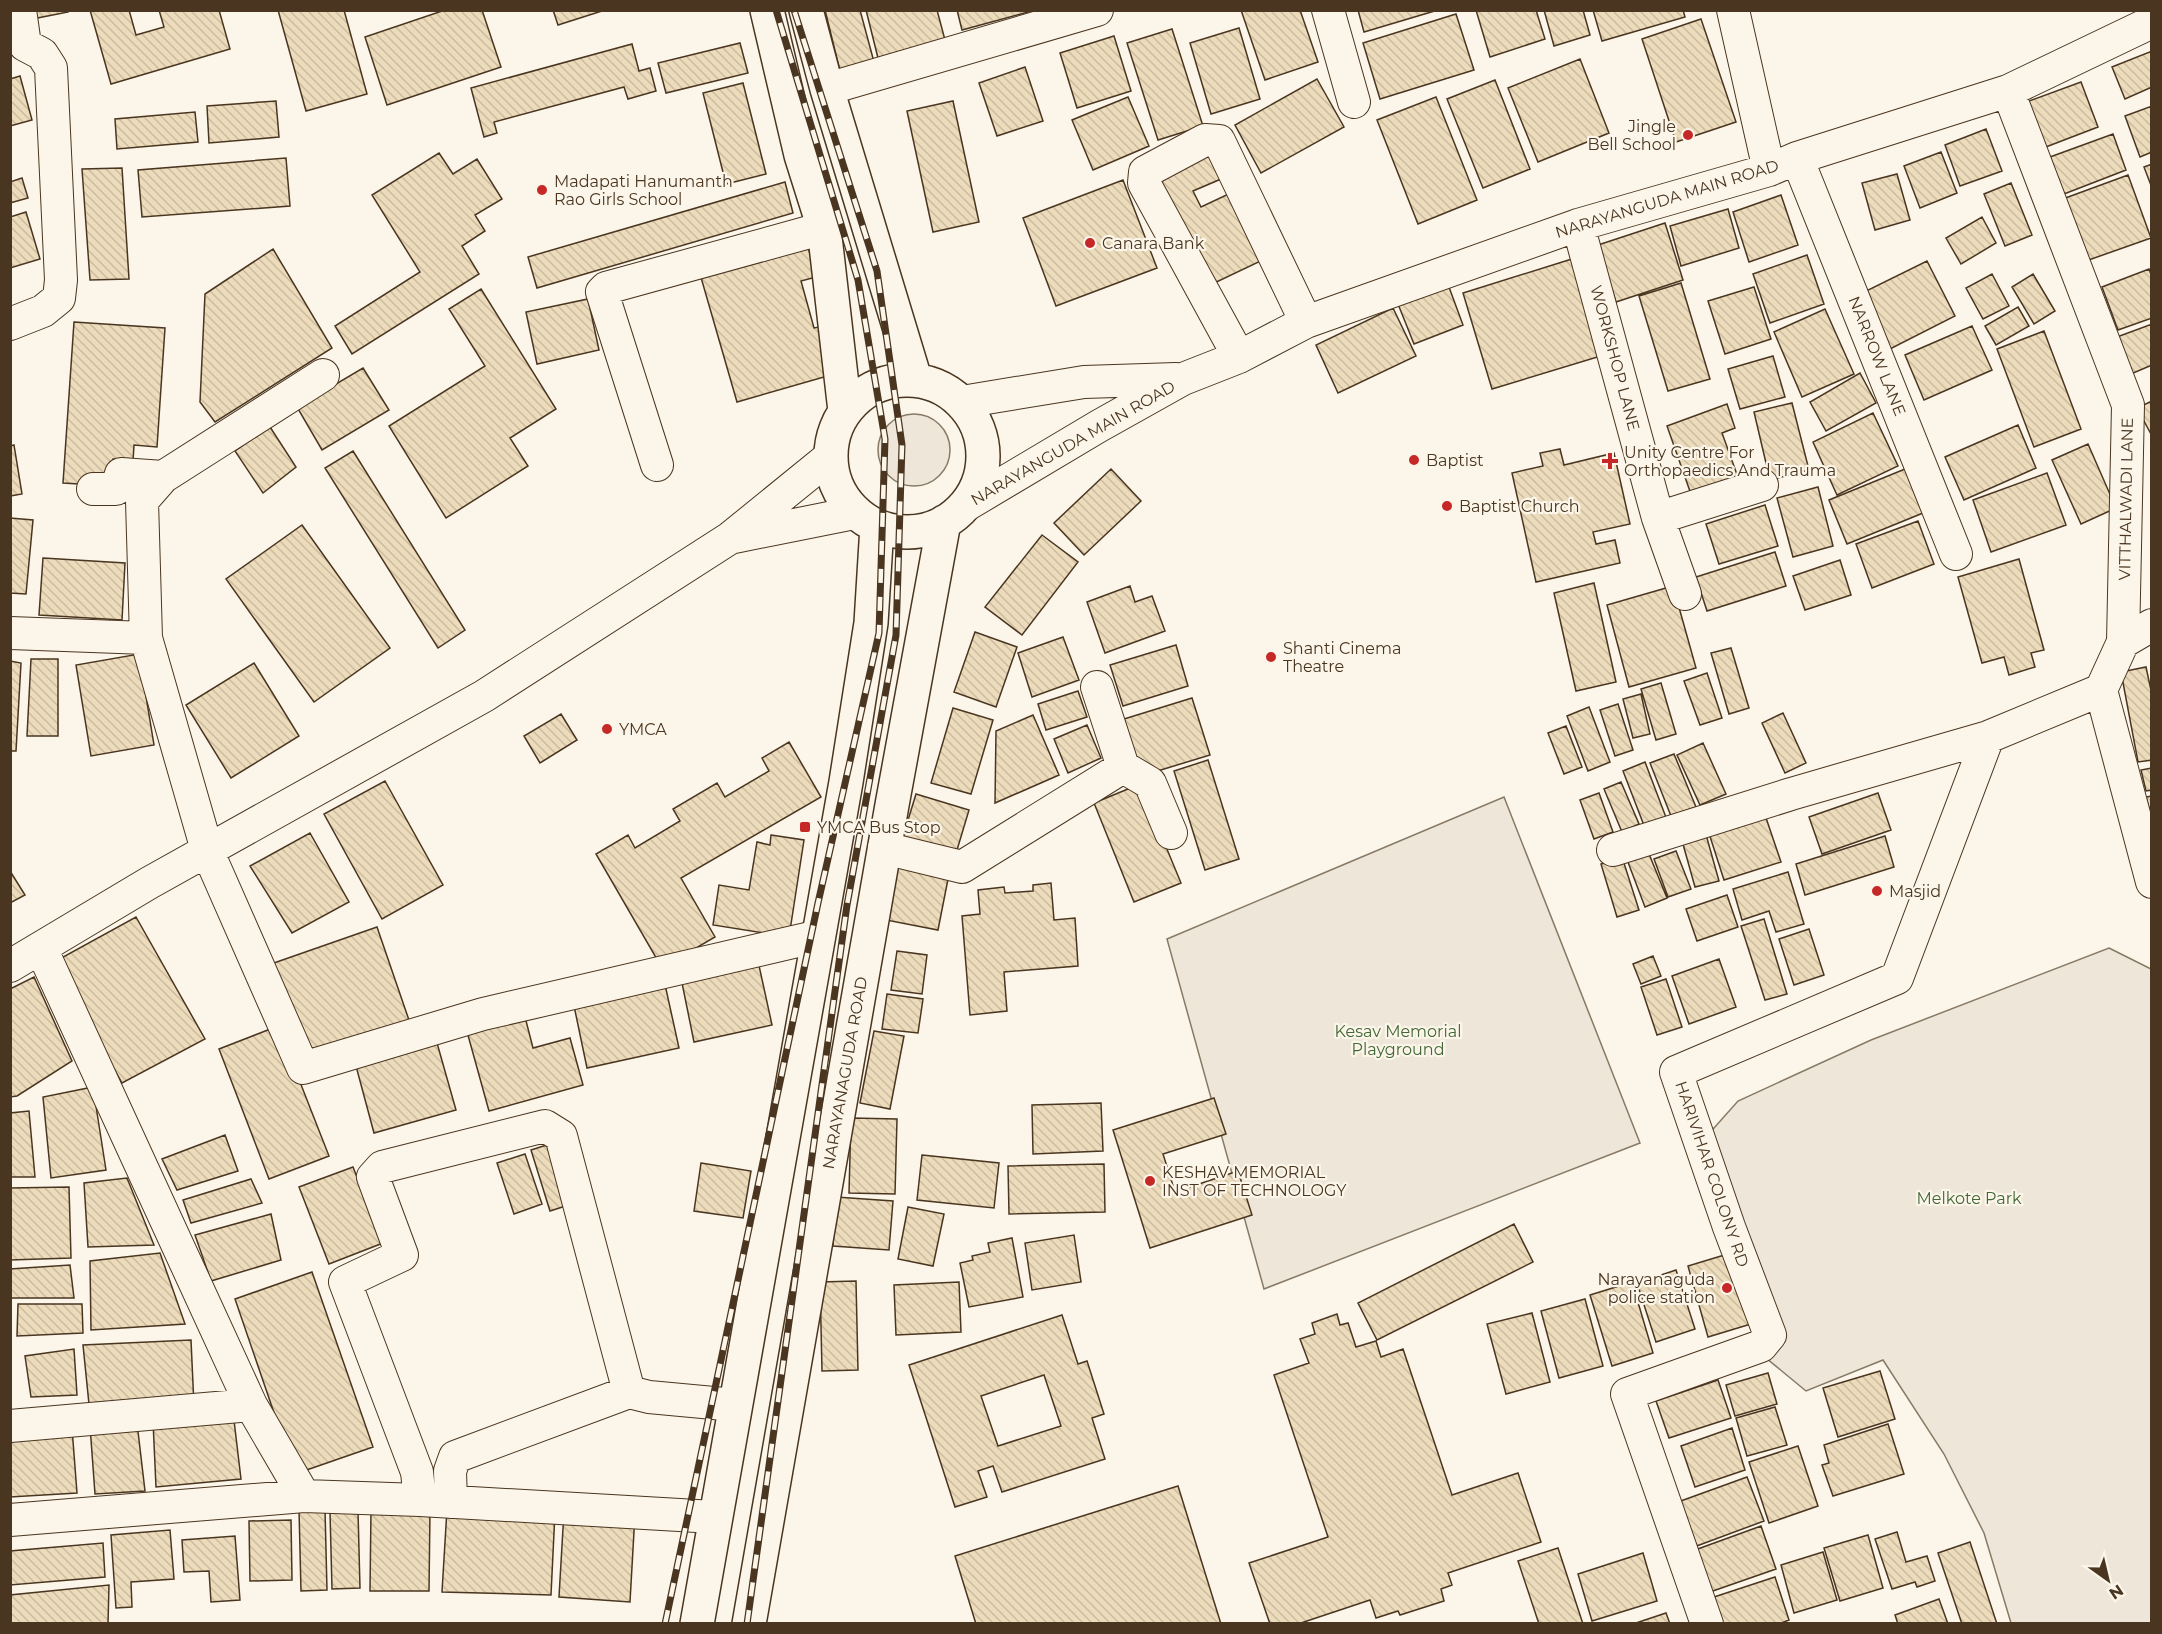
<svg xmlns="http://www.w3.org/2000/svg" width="2162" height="1634" font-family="Montserrat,sans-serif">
<defs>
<pattern id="building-back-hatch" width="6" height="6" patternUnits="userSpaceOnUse" patternTransform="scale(1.5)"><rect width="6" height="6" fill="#ecdcbc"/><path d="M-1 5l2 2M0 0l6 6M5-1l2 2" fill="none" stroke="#ccbda1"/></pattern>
</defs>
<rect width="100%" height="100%" fill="#fbf6e9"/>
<path fill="#ede6d9" stroke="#887966" stroke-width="1.5" d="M878 450a36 36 0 1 1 72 0a36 36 0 1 1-72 0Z
M1504,797L1640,1143L1264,1289L1167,939Z
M2109,948L2151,969V1623H2011L1984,1533L1944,1454L1883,1360L1806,1391L1766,1358L1706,1137L1738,1101L1871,1040Z"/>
<path fill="url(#building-back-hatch)" stroke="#4a3520" stroke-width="1.5" fill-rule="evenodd" d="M26,10H67L68,12L27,20Z
M90,10H129L136,35L164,27L159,10H219L230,49L111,84Z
M278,10H344L367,94L306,111Z
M445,10H482L501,67L387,105L365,37Z
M553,10H605L558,25Z
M825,10H860L874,62L840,71Z
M866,10H937L945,40L878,58Z
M957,10H1032V11L962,30Z
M1241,10H1300L1318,62L1265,80Z
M1358,10H1438L1364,32Z
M1476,10H1536L1545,39L1490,57Z
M1544,10H1583L1590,35L1554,46Z
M1593,10H1683L1685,17L1602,41Z
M1456,14L1474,70L1380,99L1363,43Z
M1701,19L1736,122L1676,142L1642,39Z
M1239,28L1260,99L1211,114L1190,43Z
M1172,29L1203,126L1158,140L1127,43Z
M1114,36L1131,91L1077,108L1060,53Z
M740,43L748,73L666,93L658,63Z
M632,44L639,71L650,68L656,91L628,99L624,87L494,122L497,133L484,137L471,88Z
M2152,51V87L2125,99L2112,67Z
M1580,59L1609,133L1538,162L1508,88Z
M1025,67L1043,121L997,136L979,83Z
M20,76L32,120L10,126V79Z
M1317,79L1344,127L1261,173L1235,125Z
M1495,80L1530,169L1483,188L1447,99Z
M2081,82L2098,127L2038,150L2021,104Z
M743,83L766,174L726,184L703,93Z
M1128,97L1149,146L1093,170L1072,120Z
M1436,97L1477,200L1418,224L1377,120Z
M276,101L279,137L209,143L207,106Z
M953,101L979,222L933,232L907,111Z
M2152,106V152L2140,157L2125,116Z
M195,112L198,142L117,149L115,119Z
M1986,129L2002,171L1960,186L1945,145Z
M2113,134L2126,170L2064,194L2050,157Z
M1216,148L1228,176L1193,191L1201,207L1235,191L1267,258L1206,287L1153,176Z
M1941,152L1957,193L1920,208L1904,166Z
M439,153L453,174L477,159L502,199L475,215L485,231L462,246L479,274L352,354L335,326L420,272L372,195Z
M286,158L290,206L142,217L138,170Z
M2152,164V188L2144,167Z
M122,168L129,279L90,280L82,169Z
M1897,174L1910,220L1875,230L1862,183Z
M2128,175L2151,238L2083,262L2060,200Z
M22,178L28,198L10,203V182Z
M1123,180L1157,268L1056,306L1023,218Z
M785,182L793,213L537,288L528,257Z
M2011,183L2032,235L2005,246L1984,194Z
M1781,195L1798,245L1749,262L1733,212Z
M1728,209L1739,248L1681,266L1670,226Z
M26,212L40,259L10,268V217Z
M1982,217L1996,243L1961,264L1946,238Z
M1665,223L1683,280L1616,302L1598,245Z
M807,243L816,277L801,281L814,328L824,326L838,373L737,402L700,274Z
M273,249L332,348L215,422L200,402L205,294Z
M1807,255L1824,304L1770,323L1753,274Z
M1575,258L1604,355L1492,389L1463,293Z
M1927,261L1955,316L1888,350L1860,294Z
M2149,269L2152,277V318L2118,330L2102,287Z
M1992,274L2009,306L1983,319L1966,288Z
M2033,274L2055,311L2034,324L2012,287Z
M1446,279L1463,325L1414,344L1396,299Z
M1681,283L1710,379L1668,391L1639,296Z
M1754,287L1771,339L1725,354L1708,301Z
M481,289L556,409L510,438L528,466L446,518L389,426L485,366L449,309Z
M588,299L599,350L537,364L526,312Z
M2018,307L2029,326L1996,345L1985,326Z
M1393,308L1416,356L1338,393L1316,345Z
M1825,309L1854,374L1802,397L1774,332Z
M74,322L165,328L157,447L134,445L133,461L113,459L112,486L63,483Z
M2152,324V365L2131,374L2117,337Z
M1972,326L1992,370L1924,400L1905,355Z
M2044,331L2081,429L2034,447L1997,349Z
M1773,356L1785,397L1740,409L1728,369Z
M363,368L389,410L322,450L297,407Z
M1860,373L1876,403L1826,431L1810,402Z
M2152,401V436L2137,408Z
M1792,403L1809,470L1770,480L1754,412Z
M1727,404L1735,428L1722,433L1739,480L1692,497L1667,426Z
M1873,413L1898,466L1837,495L1813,442Z
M2018,425L2036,468L1964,500L1945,457Z
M270,427L296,467L263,493L235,451Z
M2088,444L2116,508L2081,524L2052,460Z
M14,445L22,494L10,496V446Z
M1560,449L1564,465L1614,453L1630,524L1593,532L1596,544L1615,540L1620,563L1536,582L1512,473L1543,466L1540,453Z
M353,451L465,630L438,648L325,468Z
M1111,469L1141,501L1084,555L1054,523Z
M1905,469L1923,513L1847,544L1829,500Z
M2047,473L2066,525L1991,552L1973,500Z
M1818,487L1833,546L1793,557L1777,498Z
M1765,505L1778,546L1719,564L1706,524Z
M10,518L33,520L26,594L10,593Z
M1918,521L1934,564L1872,588L1856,544Z
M302,525L390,648L314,702L226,579Z
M1042,535L1078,562L1022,635L985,607Z
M1775,552L1786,586L1707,611L1696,577Z
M43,558L125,563L122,620L39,615Z
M2019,559L2044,650L2031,653L2035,667L2009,675L2004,657L1982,663L1958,577Z
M1840,560L1851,595L1805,610L1793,576Z
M1594,583L1616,682L1576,691L1554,593Z
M1130,586L1135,602L1152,596L1165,631L1105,653L1087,602Z
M1673,586L1696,668L1629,687L1607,605Z
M975,632L1017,647L996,707L954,692Z
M1063,637L1079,680L1032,697L1018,653Z
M1176,645L1188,686L1123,706L1110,665Z
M1731,648L1749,708L1729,714L1711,653Z
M139,654L154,745L91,756L76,665Z
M31,659H58V736H27Z
M10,661L21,663L16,751H10Z
M254,663L299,736L231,778L186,705Z
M2146,667L2152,695V760L2138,762L2121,672Z
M1707,673L1722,718L1700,725L1684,681Z
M1661,683L1676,734L1656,740L1641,689Z
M1078,691L1087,717L1046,730L1038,704Z
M1641,694L1650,734L1633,738L1623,699Z
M1192,698L1210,755L1141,776L1124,719Z
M1618,704L1633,750L1615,756L1600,710Z
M1589,707L1610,762L1588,771L1567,716Z
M953,708L993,720L971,794L931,783Z
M1783,713L1806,763L1785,773L1762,723Z
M561,714L577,740L540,763L524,736Z
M1033,715L1059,775L995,803L996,731Z
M1087,725L1101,758L1068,773L1054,739Z
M1566,726L1582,767L1564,774L1548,733Z
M789,742L821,797L681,878L715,937L662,968L596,854L628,835L635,848L680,821L673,809L717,783L725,797L769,771L762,758Z
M1703,743L1726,794L1700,805L1677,755Z
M1674,754L1696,807L1671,816L1650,763Z
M1208,760L1239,859L1205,870L1174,771Z
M1645,762L1667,820L1645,828L1623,771Z
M2152,768V790L2146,791L2141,770Z
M385,781L443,885L382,919L324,814Z
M1621,782L1639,824L1622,832L1604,789Z
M1140,784L1181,883L1134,902L1094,803Z
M1599,793L1613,832L1594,839L1580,800Z
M1878,793L1891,830L1822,854L1809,817Z
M916,794L969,810L954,860L901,843Z
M2152,796V819L2146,797Z
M1762,806L1781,862L1724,880L1706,824Z
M1705,831L1719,881L1695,887L1681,837Z
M310,833L349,902L292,933L250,866Z
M771,835L804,840L789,937L713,925L719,885L749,890L757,842L770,845Z
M1885,836L1894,867L1805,895L1796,864Z
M1647,849L1667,898L1645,907L1626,857Z
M1676,851L1691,889L1668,897L1654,859Z
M1622,857L1639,910L1617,917L1601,864Z
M898,863L949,874L938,930L886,920Z
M10,871L25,895L10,903Z
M1788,872L1804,924L1776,932L1769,911L1742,920L1733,889Z
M1051,883L1054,920L1075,918L1078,966L1004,972L1007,1011L970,1015L962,916L980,914L978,890L1004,887L1005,893L1033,891V885Z
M1727,895L1738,927L1697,941L1686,909Z
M136,917L205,1039L122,1083L54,962Z
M1764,919L1787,994L1765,1000L1741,926Z
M377,927L411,1026L305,1062L271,964Z
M1809,929L1824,975L1794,985L1779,939Z
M897,951L927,955L922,994L891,990Z
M1653,956L1661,976L1641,984L1633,964Z
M1719,959L1736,1007L1689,1024L1672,976Z
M758,961L772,1025L694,1042L681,978Z
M34,977L72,1061L17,1096L10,1097V989Z
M1666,979L1682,1027L1657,1035L1641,987Z
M664,980L679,1048L587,1068L573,1001Z
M887,994L923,999L918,1033L882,1029Z
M524,1013L533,1048L570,1038L583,1085L489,1111L466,1028Z
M278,1026L329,1156L269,1179L219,1049Z
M874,1031L904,1036L890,1109L860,1103Z
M437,1043L456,1110L374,1133L356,1066Z
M93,1087L106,1170L51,1178L43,1097Z
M1214,1098L1226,1134L1163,1154L1175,1192L1238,1171L1252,1215L1150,1248L1113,1130Z
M1101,1103L1103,1151L1033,1154L1032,1105Z
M29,1111L35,1177H10V1113Z
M851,1118L897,1119L895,1194L849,1193Z
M225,1135L238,1171L177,1190L162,1159Z
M556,1142L575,1203L550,1211L531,1150Z
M525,1154L542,1204L514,1214L497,1163Z
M922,1155L999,1163L994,1208L917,1200Z
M701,1163L751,1171L743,1218L694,1211Z
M1104,1164L1105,1212L1009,1214L1008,1166Z
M353,1167L383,1243L329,1264L299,1187Z
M127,1178L154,1245L88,1247L84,1183Z
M251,1179L262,1203L191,1223L183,1200Z
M69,1187L71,1258L10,1260V1188Z
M836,1197L893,1201L889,1250L833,1246Z
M908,1207L944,1214L933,1266L898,1259Z
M271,1214L281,1260L211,1281L195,1235Z
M1514,1224L1533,1262L1377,1340L1358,1303Z
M1074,1235L1081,1282L1032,1290L1025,1243Z
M1012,1238L1023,1297L969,1307L960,1263L973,1260L972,1256L990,1252L988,1243Z
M160,1253L185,1324L91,1330L90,1261Z
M1731,1253L1751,1324L1708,1337L1688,1266Z
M70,1265L74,1298H10V1269Z
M1676,1270L1695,1329L1656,1342L1637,1283Z
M312,1272L373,1447L295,1474L235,1299Z
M856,1281L858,1370L822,1371L820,1282Z
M959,1282L961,1332L896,1335L894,1285Z
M1632,1282L1653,1353L1612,1366L1590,1295Z
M1585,1299L1603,1366L1559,1378L1541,1311Z
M18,1304H82L83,1333L17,1336Z
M1532,1313L1550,1382L1506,1394L1487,1324Z
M1337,1314L1340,1325L1348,1323L1356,1347L1376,1341L1381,1357L1403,1349L1452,1495L1518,1473L1541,1542L1448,1573L1452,1585L1441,1589L1444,1601L1400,1615L1398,1611L1376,1618L1370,1600L1298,1624H1270L1249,1563L1328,1537L1274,1375L1309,1363L1300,1339L1315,1334L1312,1323Z
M1062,1315L1078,1364L1087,1361L1104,1414L1092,1418L1105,1459L1002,1492L993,1466L978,1471L987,1497L955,1507L909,1365ZM1044,1375L1061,1426L998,1446L981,1396Z
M191,1340L194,1406L90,1414L83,1345Z
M74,1349L77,1395L31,1397L25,1356Z
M1880,1371L1895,1419L1838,1437L1823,1388Z
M1768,1373L1777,1404L1735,1416L1726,1385Z
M1718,1380L1731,1418L1669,1438L1656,1401Z
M1775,1407L1787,1445L1747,1456L1736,1418Z
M233,1412L241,1479L156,1487L153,1421Z
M137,1423L145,1491L95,1494L90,1426Z
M1888,1424L1904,1474L1833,1496L1822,1465L1829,1463L1824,1445Z
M72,1428L77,1493L10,1497V1431Z
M1732,1428L1745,1470L1695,1487L1681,1446Z
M1798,1446L1818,1506L1769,1523L1749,1462Z
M1747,1477L1764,1521L1694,1547L1678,1502Z
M1178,1486L1221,1624H976L955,1556Z
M299,1509H325L327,1590L301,1591Z
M447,1509L555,1512L551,1595L442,1592Z
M371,1510H430L429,1591H370Z
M358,1511L360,1588L332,1589L330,1512Z
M564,1511L635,1514L630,1602L559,1597Z
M291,1520L292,1580L250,1581L249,1521Z
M1761,1526L1776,1569L1710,1592L1695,1550Z
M170,1530L174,1579L131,1582L132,1607L116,1608L111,1535Z
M1897,1532L1906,1562L1927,1556L1935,1581L1917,1587L1915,1582L1892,1589L1875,1539Z
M1868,1535L1883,1588L1840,1601L1824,1548Z
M235,1536L240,1600L211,1602L209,1571L184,1572L182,1540Z
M1970,1542L1997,1624H1962L1938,1553Z
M103,1543L105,1577L10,1585V1551Z
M1558,1548L1583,1624H1539L1518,1561Z
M1823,1552L1837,1600L1794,1613L1781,1565Z
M1643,1553L1657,1601L1592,1621L1578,1574Z
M1775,1577L1789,1620L1779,1624H1722L1714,1597Z
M109,1585L108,1624H10V1595Z
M1939,1599L1948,1624H1898L1895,1615Z
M1666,1613L1670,1624H1633Z"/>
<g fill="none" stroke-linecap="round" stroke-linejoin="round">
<defs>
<path id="minor" d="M1328,10L1354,102
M1733,10L1769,170
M827,89L1097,10
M2008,91L2128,405L2123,642L2101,690L2152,882
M1797,158L1956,554
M1578,225L1658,518L1685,594
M10,324L43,311L59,298L61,280L51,68L42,54L25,45L20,10
M1239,357L1144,183L1145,172L1205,140L1219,141L1306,322
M323,375L163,477L142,501L146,638L207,850L303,1068L483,1014L819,936
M962,402L1084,382L1176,379
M657,465L602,292L606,288L824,228
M93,489H116L121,474L163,477
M963,507L1099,426L1183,379L1239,357L1306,322L1578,225L1769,170L1797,158L2008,91L2152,22
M1658,518L1762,485
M734,537L854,513
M10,633L146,638
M2123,642L2152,625
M1123,767L1150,783L1171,833
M884,848L962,867L1123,767L1097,687
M1613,850L1791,794L1988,737L2101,690
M41,948L251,1405L304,1496
M10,966L149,883L484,696L730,538L831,456
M10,1426L251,1405
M420,1500L417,1472L345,1282L402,1255L373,1177L382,1167L545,1126L561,1136L629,1392L649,1397L735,1405
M451,1502L450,1471L455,1457L629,1392
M10,1520L304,1496L420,1500L714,1517
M1707,1624L1627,1394L1761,1346L1770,1335L1729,1227L1676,1072L1897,978L1988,737"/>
<path id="major" d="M767,10L801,155L824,228L845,411
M806,10L827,89L915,379
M831 456a76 76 0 1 1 152 0a76 76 0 1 1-152 0Z
M697,1624L846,782L871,623L877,526
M749,1624L892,805L944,522"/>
</defs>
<use href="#minor" stroke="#4a3520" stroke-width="34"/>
<use href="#major" stroke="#4a3520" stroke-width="36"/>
<use href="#minor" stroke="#fbf6e9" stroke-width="32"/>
<use href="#major" stroke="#fbf6e9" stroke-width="33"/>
<defs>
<path id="rail" d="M665,1624L818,903L879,633L885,439L858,280L776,10
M747,1624L847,905L896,635L902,445L877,271L794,10"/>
</defs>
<use href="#rail" stroke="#4a3520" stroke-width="7"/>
<use href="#rail" stroke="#fbf6e9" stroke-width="4.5" stroke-dasharray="14" stroke-linecap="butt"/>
</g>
<g fill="#c62828" stroke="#fbf6e9" stroke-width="2">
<circle cx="1688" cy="135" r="6"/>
<circle cx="542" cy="190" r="6"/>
<circle cx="1090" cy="243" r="6"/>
<circle cx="1414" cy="460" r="6"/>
<path d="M1607 452h6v6h6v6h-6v6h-6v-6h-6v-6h6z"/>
<circle cx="1447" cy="506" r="6"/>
<circle cx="1271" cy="657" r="6"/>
<circle cx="607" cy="729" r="6"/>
<rect x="799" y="821" width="12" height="12" rx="3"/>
<circle cx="1877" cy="891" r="6"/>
<circle cx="1150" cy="1181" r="6"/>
<circle cx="1727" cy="1288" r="6"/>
</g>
<g text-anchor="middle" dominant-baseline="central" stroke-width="4.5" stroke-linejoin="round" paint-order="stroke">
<g font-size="16" fill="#4a3520" stroke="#fbf6e9" text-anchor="start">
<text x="1676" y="126" text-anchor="end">Jingle<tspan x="1676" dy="18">Bell School</tspan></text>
<text x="554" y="181">Madapati Hanumanth<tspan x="554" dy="18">Rao Girls School</tspan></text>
<text x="1102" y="243">Canara Bank</text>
<text x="1624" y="452">Unity Centre For<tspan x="1624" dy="18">Orthopaedics And Trauma</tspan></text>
<text x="1426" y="460">Baptist</text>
<text x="1459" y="506">Baptist Church</text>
<text x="1283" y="648">Shanti Cinema<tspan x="1283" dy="18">Theatre</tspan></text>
<text x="619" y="729">YMCA</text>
<text x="817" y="827">YMCA Bus Stop</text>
<text x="1889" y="891">Masjid</text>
<text x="1162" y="1172">KESHAV MEMORIAL<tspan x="1162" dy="18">INST OF TECHNOLOGY</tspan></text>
<text x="1715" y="1279" text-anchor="end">Narayanaguda<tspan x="1715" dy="18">police station</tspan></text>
</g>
<g font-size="16" fill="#4a3520" stroke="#fbf6e9">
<text transform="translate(1667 199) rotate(-17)">NARAYANGUDA MAIN ROAD</text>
<text transform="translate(1877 356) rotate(68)">NARROW LANE</text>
<text transform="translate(1615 358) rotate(75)">WORKSHOP LANE</text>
<text transform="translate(1073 443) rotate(-30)">NARAYANGUDA MAIN ROAD</text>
<text transform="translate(2126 499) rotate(-89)">VITTHALWADI LANE</text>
<text transform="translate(845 1073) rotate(-80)">NARAYANAGUDA ROAD</text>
<text transform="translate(1712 1174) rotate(71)">HARIVIHAR COLONY RD</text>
</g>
<g font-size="16" fill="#436837" stroke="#fbf6e9">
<text x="1398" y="1031">Kesav Memorial<tspan x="1398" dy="18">Playground</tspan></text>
<text x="1969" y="1198">Melkote Park</text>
</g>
</g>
<rect width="2162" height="1634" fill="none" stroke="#4a3520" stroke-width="24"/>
<g transform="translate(2108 1580) rotate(146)" stroke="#fbf6e9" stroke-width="4.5" paint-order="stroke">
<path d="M0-4.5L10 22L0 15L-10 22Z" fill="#4a3520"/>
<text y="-9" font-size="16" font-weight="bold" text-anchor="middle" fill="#4a3520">N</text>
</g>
</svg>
